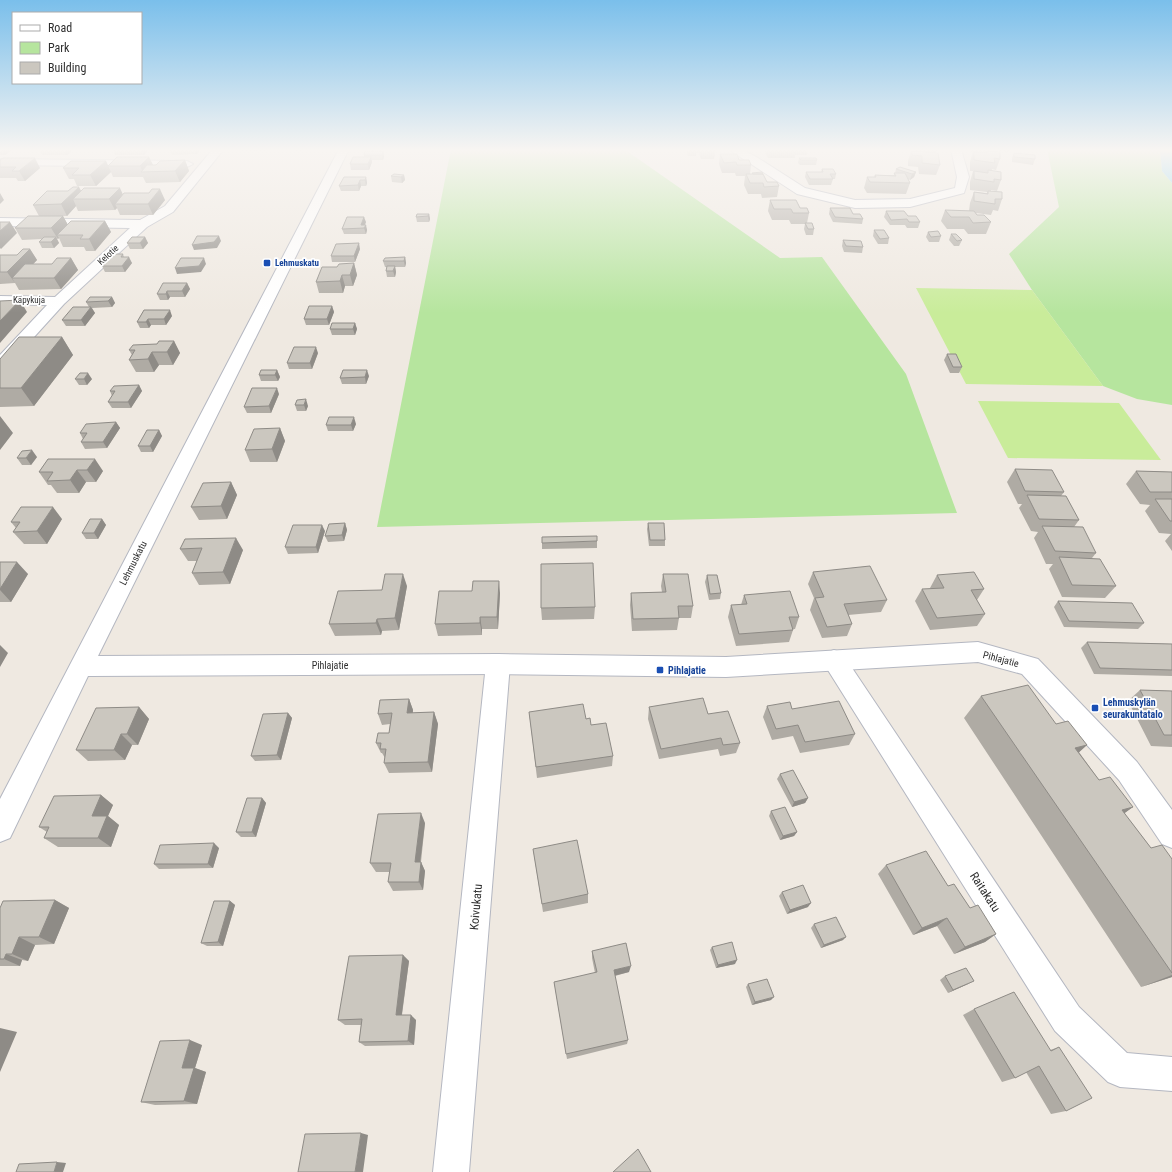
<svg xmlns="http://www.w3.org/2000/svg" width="1172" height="1172" font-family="'Roboto Condensed',sans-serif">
<rect width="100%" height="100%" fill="#efe9e1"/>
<path fill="#b6e59e" d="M451,149H624L780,258L822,257L906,374L957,513L377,527Z
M1047,149H1160L1162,171L1172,183V405L1137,399L1103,386L1032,290L1009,254L1059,207Z"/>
<path fill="#c9ec9a" d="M916,288L1032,290L1103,386L966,384Z
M978,401L1119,403L1161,460L1008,458Z"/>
<path fill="#75cff0" d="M1160,149H1172V183L1162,171Z"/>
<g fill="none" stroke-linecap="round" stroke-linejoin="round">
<defs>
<path id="street" d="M213,149H224L173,212L147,227L64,304L6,368L0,370V355L47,305L0,304V296L55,297L130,228L0,226V218L140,220L165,206Z
M728,149H741L758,158L805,188L855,200L910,199L955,188L957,177L951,149H961L969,177L964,193L910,207L855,208L797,194Z
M0,159L187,161L193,164L187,167L0,165Z
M834,650L842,653L1079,1007L1127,1053L1172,1057V1091L1120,1087L1108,1082L1055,1031L826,667L822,660L826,653Z
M498,654L506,657L510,664L469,1172H433L486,664L490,657Z"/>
<path id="secondary" d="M339,149H349L98,656L498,654L726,657L978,642L1038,659L1137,762L1172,810V848L1162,844L1119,780L1022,674L978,662L726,677L498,674L88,676L10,838L0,842V799Z"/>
</defs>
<use href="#street" stroke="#b4b7c1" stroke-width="2"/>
<use href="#secondary" stroke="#b4b7c1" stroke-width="2"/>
<use href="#street" fill="#fff" fill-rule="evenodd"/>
<use href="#secondary" fill="#fff" fill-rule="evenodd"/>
</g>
<path fill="#afaba4" d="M0,149H13L5,155H0Z
M39,149H74L67,155H42Z
M113,149H149L144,155H115Z
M169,149H201L197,154L172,155Z
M239,149H267L266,151H240Z
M293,149H321L320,150L294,151Z
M360,149H383L382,150H360Z
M686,149H716L714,159H701L699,153H696V156H688Z
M766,149H808L807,155H795V158H768L765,152Z
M914,149H936L935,153L940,165L936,175L919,174L918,167L908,166V161L911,151H914Z
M970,149H1010L1009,152L990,150V151L1000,159L996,170L992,169V171L1001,180L997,191L991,190V191L1002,199L998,211L993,210L991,215L976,213L977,215L991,222L986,234H968L964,229H947L941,221L945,210L969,211L970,203L974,192L987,193V192L970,190V182L973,171H970V162L973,152H970Z
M383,151L384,156L383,160H372V162L369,170H351L350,164L364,157V155Z
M1014,153L1035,159L1033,165L1012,162V158Z
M720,154L739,160L751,165L750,174H752V173L767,182L779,186L777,197L762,198L761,194H748L744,185L745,176H736L735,173H722L719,164Z
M149,157L153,165L185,160L189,171L180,182L146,183L143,177H113L111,172L96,186H77L74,179H69L63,168L106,161L108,166Z
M799,158L817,160L816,165H800L798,163Z
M0,160L40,168L25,181H18L16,178H0Z
M822,169L836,174L835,179H833L831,185H809L805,177L806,172H821Z
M896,169L916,172L914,177L910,180L908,179L910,183L906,194L867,193L864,188L867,177H874L875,175H894V173H895Z
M404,175L405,180L402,183L392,182L391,176Z
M366,177L367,183L366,186H361L359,191H341L339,186Z
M81,191L123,195L165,200L153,215H120L117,208L115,210L78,211L76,206L67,216H39L33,205Z
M770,200L800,208L809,213L807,223L814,229L813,235H806L804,229L805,224H791L789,220H772L768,211Z
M830,208L863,219L862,224L833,222L829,214Z
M886,211L908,216L920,222L918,228H907L905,225H890L884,217Z
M429,214L430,219L429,222H417L416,217Z
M63,216L68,225L105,221L111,232L95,251H86L84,247H63L59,238L57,239L59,243L54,248H42L39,242L42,239L22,240L15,228Z
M366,222L365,225L367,230L366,234H344L342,229Z
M874,230L889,238L888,244H878L873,236Z
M928,232L941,236L939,242H929L926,237Z
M951,234L962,240L959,246H954L949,240Z
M145,237L148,243L143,249H130L127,243Z
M843,240L863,247L862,253L844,252L842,246Z
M30,249L37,260L33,264H52L71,258L78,270L61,289L19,290L15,283L0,284V255H17Z
M360,249L355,262H332L331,256Z
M123,254L124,257L132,263L125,272H105L102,266Z
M405,257L406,263L405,267H395L396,272L395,277H387L386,271L387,267H385L383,261Z
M354,263L357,275L353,286H345L343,293H319L316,282L337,267Z
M187,283L190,289L185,297H170L168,300H160L157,294Z
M112,297L115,303L112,307L92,308L95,313L85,326H66L62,320L89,307L86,302Z
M332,306L334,312L329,325H306L304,319Z
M144,310L172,316L166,325H151L149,328H140L137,322Z
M355,323L357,329L355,335H332L330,329Z
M62,337L73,355L34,406L0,407V359Z
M174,341L180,353L173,365H159L154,372H136L129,360L132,355L129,350Z
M318,353L312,369H289L287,363Z
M947,354L962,367L959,373H950L944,360Z
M277,370L280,377L278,381H261L259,375Z
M369,376L366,384H342L340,378Z
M75,379H92L87,385H79Z
M139,385L142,391L131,408H112L108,402L112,396L110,391Z
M279,394L271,413H247L244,407Z
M297,400L308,406L306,411H297L295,405Z
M116,422L120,428L107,448L85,449L81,442L83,439L80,433Z
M356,424L353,431H328L326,425Z
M280,428L285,441L277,462H250L245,450Z
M159,430L162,436L153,452H141L138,446Z
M37,457L31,465H22L17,458Z
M48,459L103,471L96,482H86L79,493H57L51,485H48L39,472Z
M1015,469L1064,492L1061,496L1079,520L1074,527L1096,553L1092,558L1116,586L1105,598L1062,597L1049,569L1053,564H1046L1034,538L1038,532L1031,531L1019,508L1022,504H1018L1007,482Z
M1136,471L1172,472V551L1165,541L1171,534L1159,533L1145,511L1150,505L1140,504L1126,484Z
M231,482L237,495L227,519L199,520L191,507Z
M62,519L47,544H24L13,532L16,528L11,522Z
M102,519L106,525L98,539H86L82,533Z
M345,523L347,530L344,541L328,542L325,536Z
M648,523L665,540V546H649L647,529Z
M325,531L318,553L288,554L285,547Z
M185,539L243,550L230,584L199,585L192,573L197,561H188L180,549Z
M597,541V548L542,549V543Z
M0,562L28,574L11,602H0Z
M813,572L887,600L881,612L848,615L852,624L847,636L822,638L810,610L814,598L808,584Z
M663,574L693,606L691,618H679L677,630L632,631L630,605L631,593L662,592L661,586Z
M707,575L721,593L720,599L709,600L705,582Z
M937,575L984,589L977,600L985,614L977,626L930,630L915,601L922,589H931L930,588Z
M407,586L399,630L382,631L381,635L335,636L329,624Z
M500,593L498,629H482V635L438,636L435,624Z
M744,595L799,617L795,629H793V630L789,642L736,646L728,617L731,605H741Z
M1058,601L1144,623L1138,629L1064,627L1054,607Z
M595,607L594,619L542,620L541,608Z
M1087,642L1172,644V676L1094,674L1081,648Z
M1140,690L1172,691V747L1151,746L1128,701Z
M981,696L1056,724L1087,745L1079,752L1099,780L1133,807L1124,813L1151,848L1172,859V977L1141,987L964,718Z
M409,699L413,710V713L434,712L438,724L432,772L389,773L384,763L385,758L382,753H381L376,743L389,733L390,724L382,725L378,714Z
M767,706L792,709L855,734L849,745L800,753L793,736L772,740L763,717Z
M139,707L149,719L138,745H132L125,760L88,761L76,750Z
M649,707L708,714L740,743L736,753L720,756L718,749L659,759L648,719Z
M529,712L586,719L591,725L613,756L612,766L537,778Z
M288,713L292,718L281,760L255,761L251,756Z
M780,774L808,798L805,803L792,807L777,779Z
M101,795L113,805L108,816L119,825L111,847H58L44,838L47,832L39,827Z
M262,798L266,803L256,837H241L236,832Z
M771,811L797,832L794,836L780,840L769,816Z
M425,823L421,862L425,871L423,890L393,891L388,882L390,872H376L370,863Z
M219,848L213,868L159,869L154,864Z
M533,849L588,894V903L543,912Z
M886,865L948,886L996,934L985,942L954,954L937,926L913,935L878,874Z
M782,892L808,907L787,914L779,896Z
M55,900L69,908L54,944L35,945L28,961L22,960L20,966H0V908Z
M230,901L235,905L223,946H207L201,943Z
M814,924L843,940L821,948L811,928Z
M712,947L735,964L716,968L710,950Z
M592,951L629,972L615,976L628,1040L627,1044L567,1059L554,982L595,973L592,958Z
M403,955L409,961L402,1015L416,1020L414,1045L365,1046L359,1042L361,1025H345L338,1020Z
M945,976L968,984L948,993L940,980Z
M748,984L771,1000L752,1005L746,987Z
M974,1009L1050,1050L1059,1047L1066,1111L1051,1114L1026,1072L1015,1078L1002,1082L963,1015Z
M202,1045L195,1068L206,1072L197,1104L155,1105L141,1102Z"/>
<path fill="#8e8b86" d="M2,149H13L5,155Z
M64,149H74L67,155Z
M141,149H149L144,155Z
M195,149H201L197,154Z
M383,151L384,156L383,160L382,155Z
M149,157L154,167L143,172L140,166Z
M371,157L372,162L369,170L368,164Z
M35,158L40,168L25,181L19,171Z
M185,160L189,171L180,182L175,171Z
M106,161L111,172L96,186L90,175Z
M916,172L914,177L910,180L912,174Z
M404,175L405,180L402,183L401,177Z
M366,177L367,183L366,186L365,180Z
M360,180L361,186L359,191L358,185Z
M79,187L85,198L73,199L76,206L67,216L61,204Z
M120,188L125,199L115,204L117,208L115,210L109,199Z
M160,189L165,200L153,215L148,204Z
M0,193L4,200L0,204Z
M429,214L430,219L429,222L428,216Z
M63,216L69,227L57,235L59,238L58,239L51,228Z
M364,217L366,222L363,228L361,225Z
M105,221L111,232L95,251L89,239Z
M10,222L17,233L1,249L0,248V231Z
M366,225L367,230L366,234L364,228Z
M219,236L221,241L217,248L194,250L192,245Z
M56,237L59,243L54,248L51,242Z
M145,237L148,243L143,249L140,243Z
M359,243L360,249L355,262L354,256Z
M30,249L37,260L20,278H12L15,283L7,272Z
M129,257L132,263L125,272L122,266Z
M405,257L406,263L405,267L404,261Z
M71,258L78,270L61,289L54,278Z
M204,258L206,264L201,272L177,274L175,268Z
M354,263L357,275L353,286L350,275Z
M395,266L396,272L395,277L393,271Z
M342,275L345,286L343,293L340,281Z
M187,283L190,289L185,297L182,291Z
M167,291L170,297L168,300L166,294Z
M112,297L115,303L112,307L108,301Z
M20,300L27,312L0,343V321Z
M332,306L334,312L329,325L327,319Z
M91,307L95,313L85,326L81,320Z
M170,310L172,316L166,325L164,319Z
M148,319L151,325L149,328L146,322Z
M355,323L357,329L355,335L353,329Z
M62,337L73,355L34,406L21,388Z
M174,341L180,353L173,365L167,352Z
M316,347L318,353L312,369L310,363Z
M152,352L159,365L154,372L148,359Z
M277,370L280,377L278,381L275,375Z
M367,370L369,376L366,384L365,377Z
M88,373L92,379L87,385L84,379Z
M139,385L142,391L131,408L128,402Z
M277,388L279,394L271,413L269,406Z
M306,399L308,406L306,411L304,405Z
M0,416L13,433L0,450Z
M354,417L356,424L353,431L351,425Z
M116,422L120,428L107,448L103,442Z
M280,428L285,441L277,462L272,449Z
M159,430L162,436L153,452L150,446Z
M32,450L37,457L31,465L26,458Z
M95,459L103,471L96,482L87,470Z
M77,470L86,482L79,493L70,480Z
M231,482L237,495L227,519L221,506Z
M53,507L62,519L47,544L37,531Z
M102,519L106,525L98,539L94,533Z
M345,523L347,530L344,541L342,535Z
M322,525L325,531L318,553L316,547Z
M236,538L243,550L230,584L223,572Z
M17,562L28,574L11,602L0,590V589Z
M403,574L407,586L399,630L395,618Z
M499,581L500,593L498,629L497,617Z
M480,617L482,629V635L480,623Z
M377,619L382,631L381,635L376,623Z
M0,645L8,653L0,667Z
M409,699L413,710L411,724L407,713Z
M139,707L149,719L138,745L127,734Z
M434,712L438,724L432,772L428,762Z
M288,713L292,718L281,760L277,755Z
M121,734L132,745L125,760L114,750Z
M1087,745L1064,766L1075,748Z
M101,795L113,805L108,816L119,825L111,847L98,838L92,816Z
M262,798L266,803L256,837L252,832Z
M808,798L805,803L792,807L794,802Z
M1133,807L1107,826L1122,810Z
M421,813L425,823L419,871L415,862Z
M797,832L794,836L780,840L783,836Z
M214,843L219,848L213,868L208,864Z
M421,862L425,871L423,890L419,882Z
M55,900L69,908L54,944L39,937Z
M230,901L235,905L223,946L218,942Z
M811,903L808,907L787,914L790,910Z
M947,918L937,926L913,935L922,928Z
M996,934L985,942L954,954L965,947Z
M19,937L35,945L28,961L12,954Z
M846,937L843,940L821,948L824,945Z
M6,954L22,960L20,966L4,959Z
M403,955L409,961L401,1020L396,1015Z
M737,960L735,964L716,968L718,965Z
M631,966L629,972L613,976L614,970Z
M1172,975V977L1141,987Z
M974,981L968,984L948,993L953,990Z
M774,997L771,1000L752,1005L755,1002Z
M411,1015L416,1020L414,1045L408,1041Z
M0,1028L17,1032L0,1072Z
M190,1040L202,1045L195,1068L206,1072L197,1104L184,1101L182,1068Z
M361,1133L368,1135L363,1172H355Z
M57,1162L66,1163L63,1172H54Z"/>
<path fill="#cbc7bf" stroke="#8e8b86" d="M919,149H936V151Z
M365,151H383L382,155H364Z
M911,151L938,153L940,165L922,163V156L912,155Z
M987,151L1000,152V159L994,158L995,163L974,160V152L987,153Z
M1014,153L1035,155V159L1014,157Z
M720,154H737L739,160H749L751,165H737L736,162L724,163Z
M117,157H149L140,166H108Z
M353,157H371L368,164H350Z
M3,158H35L19,171H12L16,167H0V160Z
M799,158H816L817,160H801Z
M185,160L175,171L141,172L147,165H156L160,161Z
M71,161H106L90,175H72L79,168H63Z
M900,167L916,172L912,174L896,169Z
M822,169H833L836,174H830L833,179H810L806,172H823Z
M988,170L1001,172V180L994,179V182L974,179V171L988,173Z
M762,172L763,174H753L752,173Z
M894,173H905L910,183L870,182L867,177H876L875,175L896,176Z
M394,174L404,175L401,177L391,176Z
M746,174H763L767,182H777L779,186L764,187L763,183H750Z
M344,177H366L365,180H360L358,185L339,186Z
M73,187H79L61,204L33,205L47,191H68Z
M84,188H120L109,199H73Z
M152,189H160L148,204H115L124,193H149Z
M988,191L1002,192V199H995V204L974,201V192L988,194Z
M770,200H796L800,208H807L809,213H793L791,209H774Z
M830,208H850L853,214H860L863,219L835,217Z
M945,210L974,211L977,215H984L991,222L973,223L969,217H951Z
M886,211H904L908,216H916L920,222H909L907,219L891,220Z
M417,214H429L428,216L416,217Z
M28,216H63L51,228H15Z
M347,217H364L361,225H366L364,228L342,229Z
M71,221H105L89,239H80L83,235H57Z
M0,222H10L0,231Z
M805,223H812L814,229H808Z
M874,230H884L889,238L880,239Z
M938,231L941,236L931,237L928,232Z
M951,234H956L962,240L957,241Z
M197,236H219L214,242L192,245Z
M44,237H56L51,242H39Z
M132,237H145L140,243H127Z
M843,240L861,241L863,247L846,246Z
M359,243L354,256H331L336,244Z
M23,249H30L7,272H0V255H17Z
M112,254H123L121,257H129L122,266H102Z
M405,257L404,261H383L385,258Z
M57,258H71L54,278H12L25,264H52Z
M181,258H204L199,266L175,268Z
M354,263L350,275H342L340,281L316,282L322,267H337L339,264Z
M387,266H395L393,271H386Z
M163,283H187L182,291H167L166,294H157Z
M90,297H112L108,301L86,302Z
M20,300L0,321V301Z
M309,306H332L327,319H304Z
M73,307H91L81,320H62Z
M144,310H170L164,319H148L146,322H137Z
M332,323H355L353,329H330Z
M19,337H62L21,388H0V359Z
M159,341H174L167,352H152L148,359L129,360L135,350H129L133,345L157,344Z
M294,347H316L310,363H287Z
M947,354H956L962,367H953Z
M261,370H277L275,375H259Z
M343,370H367L365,377L340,378Z
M80,373H88L84,379H75Z
M139,385L128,402H108L115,391H110L114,386Z
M252,388H277L269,406L244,407Z
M306,399L304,405H295L297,400Z
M329,417H354L351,425H326Z
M116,422L103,442H81L87,433H80L86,424Z
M280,428L272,449L245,450L254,429Z
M147,430H159L150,446H138Z
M32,450L26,458H17L22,451Z
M48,459H95L87,470H77L70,480L47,481L53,472H39Z
M1015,469L1052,470L1064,492L1025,491Z
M1136,471L1172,472V492H1150Z
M231,482L221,506L191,507L203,483Z
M1027,495L1066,496L1079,520L1039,519Z
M1155,499H1172V521H1170Z
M21,507H53L37,531L13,532L20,522H11Z
M90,519H102L94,533H82Z
M345,523L342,535L325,536L329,524Z
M648,523H664L665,540H650Z
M293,525H322L316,547H285Z
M1042,526L1083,527L1096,553L1055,551Z
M597,536V541L542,543V537Z
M236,538L223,572L192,573L202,548L180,549L185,539Z
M1059,557L1100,559L1116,586L1072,585Z
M0,562H17L0,589Z
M593,563L595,607L541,608V564Z
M870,566L887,600L844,604L852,624L827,627L815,598L824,597L813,572Z
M974,572L984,589L971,590L985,614L937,618L922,589L944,588L937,575Z
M385,574H403L395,618L377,619L376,623L329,624L338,591L382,590Z
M663,574H688L693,606H678L679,618L633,619L631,593L666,592Z
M707,575H717L721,593L710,594Z
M473,581H499L497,617H480V623L435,624L439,591H472Z
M790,591L799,617H789L793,630L739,634L731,605L747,604L744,595Z
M1058,601L1132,603L1144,623L1069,621Z
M1087,642L1172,644V670L1100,668Z
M1028,685L1056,724L1068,721L1087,745L1075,748L1099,780L1110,777L1133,807L1122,810L1151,848L1162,845L1172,859V973L981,696Z
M1140,690L1172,691V735H1164Z
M703,698L708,714L728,711L740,743L723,745L721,738L661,749L649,707Z
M409,699L407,713L434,712L428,762L384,763L386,749H380L381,743H376L378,733H389L392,713L378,714L380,700Z
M839,701L855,734L805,742L798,725L776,729L767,706L790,702L792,709Z
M583,704L586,719L590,718L591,725L606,723L613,756L536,767L529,712Z
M139,707L127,734H121L114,750H76L96,708Z
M288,713L277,755L251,756L263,714Z
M793,770L808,798L794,802L780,774Z
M101,795L92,816H107L98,838H44L49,827H39L54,796Z
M247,798H262L252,832H236Z
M785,807L797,832L783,836L771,811Z
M421,813L415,862H421L419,882H388L391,863H370L378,814Z
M577,840L588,894L542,904L533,849Z
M214,843L208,864H154L160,845Z
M926,851L948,886L954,884L970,908L978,905L996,934L965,947L947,918L922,928L886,865Z
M803,885L811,903L790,910L782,892Z
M55,900L39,937H19L12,954H6L4,959H0V908L3,901Z
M214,901H230L218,942L201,943Z
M836,917L846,937L824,945L814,924Z
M732,942L737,960L718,965L712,947Z
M626,943L631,966L614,970L628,1040L566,1054L554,982L597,972L592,951Z
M403,955L396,1015H411L408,1041L359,1042L362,1019L338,1020L349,956Z
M966,968L974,981L953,990L945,976Z
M767,979L774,997L755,1002L748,984Z
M1014,992L1051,1051L1059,1047L1092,1098L1066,1111L1039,1066L1015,1078L974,1009Z
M190,1040L182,1068H194L184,1101L141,1102L160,1041Z
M361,1133L355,1172H298L305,1134Z
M638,1149L651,1172H613Z
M57,1162L54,1172H16L19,1164Z"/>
<linearGradient id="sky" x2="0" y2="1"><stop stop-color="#7abfeb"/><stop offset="0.48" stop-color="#f8f5f2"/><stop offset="1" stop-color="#f8f5f2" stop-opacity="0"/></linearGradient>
<rect width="1172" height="313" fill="url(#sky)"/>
<g fill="#1a4fb4" stroke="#fff" stroke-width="1.5">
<rect x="263" y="259" width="8" height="8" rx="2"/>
<rect x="656" y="666" width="8" height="8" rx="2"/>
<rect x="1091" y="704" width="8" height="8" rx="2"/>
</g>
<g text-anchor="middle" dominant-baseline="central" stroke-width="3.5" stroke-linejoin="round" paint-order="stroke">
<g font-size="9" fill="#2e2e2e" stroke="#fff">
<text transform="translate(108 255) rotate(-43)">Kelotie</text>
<text x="29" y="300">Käpykuja</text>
</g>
<g font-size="9" font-weight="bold" fill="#164399" stroke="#fff" text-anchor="start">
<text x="275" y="263">Lehmuskatu</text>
</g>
<g font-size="10" fill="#2e2e2e" stroke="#fff">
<text transform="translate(133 563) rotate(-63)">Lehmuskatu</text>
<text transform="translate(1001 659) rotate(15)">Pihlajatie</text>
<text x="330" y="665">Pihlajatie</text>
</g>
<g font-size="10" font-weight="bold" fill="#164399" stroke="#fff" text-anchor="start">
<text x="668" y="670">Pihlajatie</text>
<text x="1103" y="702">Lehmuskylän<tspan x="1103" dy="12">seurakuntatalo</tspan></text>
</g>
<g font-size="12" fill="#2e2e2e" stroke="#fff">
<text transform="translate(985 892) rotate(57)">Raitakatu</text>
<text transform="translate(476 907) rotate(-85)">Koivukatu</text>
</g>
</g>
<rect x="12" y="12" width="130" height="72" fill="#ffffff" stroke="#ababab"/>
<rect x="20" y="25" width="20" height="6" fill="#ffffff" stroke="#ababab"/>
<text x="48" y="32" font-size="12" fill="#2e2e2e">Road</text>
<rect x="20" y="42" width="20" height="12" fill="#b6e59e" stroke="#ababab"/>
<text x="48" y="52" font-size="12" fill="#2e2e2e">Park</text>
<rect x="20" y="62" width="20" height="12" fill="#cbc7bf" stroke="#ababab"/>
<text x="48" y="72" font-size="12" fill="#2e2e2e">Building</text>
</svg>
